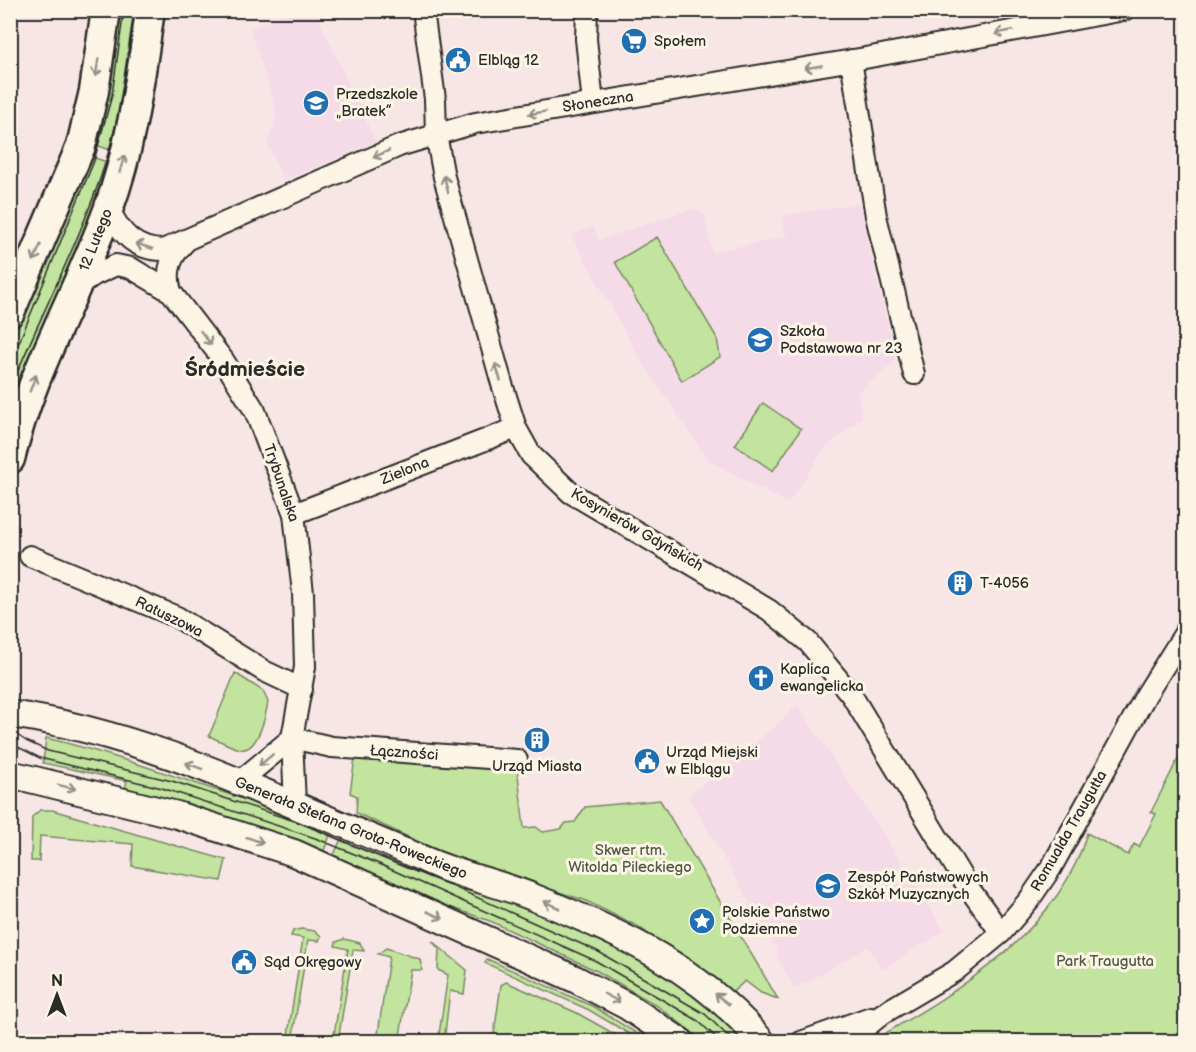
<svg xmlns="http://www.w3.org/2000/svg" width="1196" height="1052" font-family="'Balsamiq Sans',sans-serif">
<rect width="100%" height="100%" fill="#f8e6e6"/>
<filter id="ink" filterUnits="userSpaceOnUse"><feTurbulence type="fractalNoise" baseFrequency=".0167" numOctaves="2"/><feDisplacementMap in="SourceGraphic" scale="12" xChannelSelector="R" yChannelSelector="G"/><feConvolveMatrix kernelMatrix="1 2 1 2 8 2 1 2 1" color-interpolation-filters="sRGB"/></filter>
<g filter="url(#ink)">
<path fill="#f5dbe7" d="M293,11H315L376,142L284,180L267,143L277,114L250,28Z
M859,203L896,361L858,392L862,417L826,447L788,504L708,460L640,359L571,235L593,226L599,240L694,208L705,215L712,252L786,237L782,216Z
M797,704L888,841L944,931L882,970L868,947L795,989L775,954L778,952L688,796L784,719Z"/>
<path fill="#c2e49e" stroke="#768864" stroke-width="1.5" d="M115,11H141L116,152L90,143Z
M86,155L113,164L11,417V348Z
M657,237L717,338L720,357L682,381L615,262Z
M763,403L801,429L773,471L735,445Z
M235,673L263,691L268,702C266,714 258,752 241,749C230,747 219,740 209,736Z
M46,738C144,761 236,801 334,826L322,855L125,789L127,781L43,763Z
M1185,745V1041H872C956,992 1059,933 1087,833L1128,855L1134,844L1139,847L1156,814L1151,812Z
M355,758L517,766L524,828L536,827L543,832L561,829L566,823L575,822L585,807L660,800L778,999L761,993L745,981L729,995L639,927L584,900L461,861L356,813L357,796L350,793Z
M40,810H52L226,860L221,881L132,866L133,844L40,836L39,861H31L32,817Z
M345,830L513,898L634,952L701,995L745,1041H704L656,1005L597,971L490,921L418,896L332,859Z
M301,929L315,931L321,936L319,941L308,940L292,1041H287L303,938L291,936L293,931Z
M344,939L360,943L364,951L353,950L338,1041H333L348,949L335,946L336,942Z
M432,941L467,970L464,994L450,991L444,1041H438L448,975L438,970L439,949Z
M386,948L420,959L422,970H411L399,1041H377L389,957L378,954Z
M487,959L594,1007L649,1041H641L589,1010L485,963Z
M506,982L575,1012L627,1041H493L501,985Z"/>
<g fill="none" stroke-linecap="round" stroke-linejoin="round">
<defs>
<path id="minor" d="M423,10L435,99L436,134L444,177L502,384L516,428L531,455L571,493L769,610L808,642L852,696L966,884L1001,933
M587,10L586,39L593,103
M851,60L876,216L914,374
M109,209C120,233 135,250 163,250L399,146L475,123L865,58L1124,10
M77,287L94,275L116,265L131,268L171,292L224,361L255,411L294,514L303,593L305,667L292,738L295,804
M171,292C165,270 171,256 186,241
M294,514L516,428
M30,556L177,617L264,671L302,689
M292,738L332,747L517,760
M239,782L292,738
M801,1042L871,1017
M848,1042L882,1014L955,971L1001,933L1029,900L1051,868L1146,695L1186,631"/>
<path id="tertiary" d="M10,714C158,735 295,809 432,863C466,877 502,884 535,898C620,932 702,970 762,1042
M10,774L177,815L294,853L575,979L627,1006L681,1042"/>
<path id="secondary" d="M10,312L81,146L94,91L106,10
M10,459C31,371 77,295 108,210C132,146 140,78 150,10"/>
</defs>
<use href="#minor" stroke="#2b2b2b" stroke-width="24"/>
<use href="#tertiary" stroke="#2b2b2b" stroke-width="30"/>
<use href="#secondary" stroke="#2b2b2b" stroke-width="33"/>
<use href="#minor" stroke="#fcf5e5" stroke-width="20"/>
<use href="#tertiary" stroke="#fcf5e5" stroke-width="26"/>
<use href="#secondary" stroke="#fcf5e5" stroke-width="28"/>
<path stroke="#2b2b2b" stroke-width="1.5" d="M10,364L94,161L112,95L124,10
M10,390C40,315 79,244 104,167C120,116 129,64 135,10
M10,730L26,741L48,751L172,781L322,830L382,855L597,951L705,1014L734,1042
M10,743L40,758L162,788L315,838L379,864L596,961L697,1020L721,1042"/>
</g>
<defs><path id="oneway-shaft" d="M-6 0H5M1.5-3L5.5 0L1.5 3" fill="none" stroke-width="1.6" stroke-linecap="round" stroke-linejoin="round" transform="scale(1.5)"/></defs>
<g stroke="#949088">
<use href="#oneway-shaft" transform="translate(1004 32) rotate(169)"/>
<use href="#oneway-shaft" transform="translate(813 67) rotate(170)"/>
<use href="#oneway-shaft" transform="translate(97 68) rotate(99)"/>
<use href="#oneway-shaft" transform="translate(537 113) rotate(170)"/>
<use href="#oneway-shaft" transform="translate(381 154) rotate(156)"/>
<use href="#oneway-shaft" transform="translate(122 164) rotate(-74)"/>
<use href="#oneway-shaft" transform="translate(446 184) rotate(-104)"/>
<use href="#oneway-shaft" transform="translate(144 246) rotate(-161)"/>
<use href="#oneway-shaft" transform="translate(37 253) rotate(114)"/>
<use href="#oneway-shaft" transform="translate(206 338) rotate(52)"/>
<use href="#oneway-shaft" transform="translate(498 372) rotate(-107)"/>
<use href="#oneway-shaft" transform="translate(33 383) rotate(-69)"/>
<use href="#oneway-shaft" transform="translate(266 760) rotate(140)"/>
<use href="#oneway-shaft" transform="translate(194 766) rotate(-160)"/>
<use href="#oneway-shaft" transform="translate(67 787) rotate(14)"/>
<use href="#oneway-shaft" transform="translate(255 840) rotate(18)"/>
<use href="#oneway-shaft" transform="translate(552 905) rotate(-155)"/>
<use href="#oneway-shaft" transform="translate(435 915) rotate(24)"/>
<use href="#oneway-shaft" transform="translate(612 998) rotate(28)"/>
<use href="#oneway-shaft" transform="translate(722 999) rotate(-141)"/>
</g>
</g>
<defs>
<symbol id="supermarket-disc" viewBox="-11 -11 22 22"><circle r="9.5" fill="#1f6fb2" stroke="#fcf5e5"/><path d="M-6-5.5h2.5l.6 2H6L4.5 2H-2.5L-4.4-4H-6ZM-1.5 3.2a1.3 1.3 0 1 0 .1 0ZM3 3.2a1.3 1.3 0 1 0 .1 0Z" fill="#fff"/></symbol>
<symbol id="civic-disc" viewBox="-11 -11 22 22"><circle r="9.5" fill="#1f6fb2" stroke="#fcf5e5"/><path d="M-.6-6.5H3V-4.5H.6V-3L4-1V1h2V6H-6V1h2V-1L-.6-3ZM-1.2 2.5V6h2.4V2.5Z" fill="#fff"/></symbol>
<symbol id="school-disc" viewBox="-11 -11 22 22"><circle r="9.5" fill="#1f6fb2" stroke="#fcf5e5"/><path d="M0-5L7-2L0 1L-7-2ZM-4 1L0 2.5L4 1V4Q0 6-4 4Z" fill="#fff"/></symbol>
<symbol id="building-disc" viewBox="-11 -11 22 22"><circle r="9.5" fill="#1f6fb2" stroke="#fcf5e5"/><path d="M-4-6H4V6H1V3H-1V6H-4ZM-2.5-4.3h1.7v1.8h-1.7ZM.8-4.3h1.7v1.8H.8ZM-2.5-1h1.7V.8h-1.7ZM.8-1h1.7V.8H.8Z" fill="#fff"/></symbol>
<symbol id="church-disc" viewBox="-11 -11 22 22"><circle r="9.5" fill="#1f6fb2" stroke="#fcf5e5"/><path d="M-1.2-6h2.4v3.5h3.3v2.4h-3.3V6h-2.4V-.1h-3.3v-2.4h3.3Z" fill="#fff"/></symbol>
<symbol id="university-disc" viewBox="-11 -11 22 22"><circle r="9.5" fill="#1f6fb2" stroke="#fcf5e5"/><path d="M0-5L7-2L0 1L-7-2ZM-4 1L0 2.5L4 1V4Q0 6-4 4Z" fill="#fff"/></symbol>
<symbol id="sight-disc" viewBox="-11 -11 22 22"><circle r="9.5" fill="#1f6fb2" stroke="#fcf5e5"/><path d="M0-6L1.8-2.2L6-1.7L2.9 1.2L3.7 5.4L0 3.3L-3.7 5.4L-2.9 1.2L-6-1.7L-1.8-2.2Z" fill="#fff"/></symbol>
</defs>
<g fill-rule="evenodd">
<use href="#supermarket-disc" x="619" y="26" width="30" height="30"/>
<use href="#civic-disc" x="443" y="45" width="30" height="30"/>
<use href="#school-disc" x="301" y="88" width="30" height="30"/>
<use href="#school-disc" x="745" y="325" width="30" height="30"/>
<use href="#building-disc" x="945" y="568" width="30" height="30"/>
<use href="#church-disc" x="746" y="663" width="30" height="30"/>
<use href="#building-disc" x="522" y="725" width="30" height="30"/>
<use href="#civic-disc" x="632" y="746" width="30" height="30"/>
<use href="#university-disc" x="813" y="871" width="30" height="30"/>
<use href="#sight-disc" x="687" y="906" width="30" height="30"/>
<use href="#civic-disc" x="229" y="947" width="30" height="30"/>
</g>
<g text-anchor="middle" dominant-baseline="central" stroke-width="6" stroke-linejoin="round" paint-order="stroke">
<g font-size="15" fill="#2b2b2b" stroke="#fcf5e5" text-anchor="start">
<text x="654" y="41">Społem</text>
<text x="478" y="60">Elbląg 12</text>
<text x="336" y="94">Przedszkole<tspan x="336" dy="17">„Bratek”</tspan></text>
<text x="780" y="331">Szkoła<tspan x="780" dy="17">Podstawowa nr 23</tspan></text>
<text x="980" y="583">T-4056</text>
<text x="780" y="669">Kaplica<tspan x="780" dy="17">ewangelicka</tspan></text>
<text x="666" y="752">Urząd Miejski<tspan x="666" dy="17">w Elblągu</tspan></text>
<text x="537" y="766" text-anchor="middle">Urząd Miasta</text>
<text x="848" y="877">Zespół Państwowych<tspan x="848" dy="17">Szkół Muzycznych</tspan></text>
<text x="722" y="912">Polskie Państwo<tspan x="722" dy="17">Podziemne</tspan></text>
<text x="264" y="962">Sąd Okręgowy</text>
</g>
<g font-size="15" fill="#2b2b2b" stroke="#fcf5e5">
<text transform="translate(598 102) rotate(-9)">Słoneczna</text>
<text transform="translate(96 240) rotate(-68)">12 Lutego</text>
<text transform="translate(405 471) rotate(-22)">Zielona</text>
<text transform="translate(281 483) rotate(71)">Trybunalska</text>
<text transform="translate(637 530) rotate(30)">Kosynierów Gdyńskich</text>
<text transform="translate(169 617) rotate(26)">Ratuszowa</text>
<text transform="translate(404 753) rotate(4)">Łączności</text>
<text transform="translate(351 828) rotate(22)">Generała Stefana Grota-Roweckiego</text>
<text transform="translate(1069 831) rotate(-60)">Romualda Traugutta</text>
</g>
<g font-size="15" fill="#515948" stroke="#fcf5e5">
<text x="630" y="850">Skwer rtm.<tspan x="630" dy="17">Witolda Pileckiego</tspan></text>
<text x="1105" y="961">Park Traugutta</text>
</g>
<g font-size="21" font-weight="bold" fill="#2b2b2b" stroke="#fcf5e5">
<text x="245" y="369">Śródmieście</text>
</g>
</g>
<rect width="1196" height="1052" fill="none" stroke="#fcf5e5" stroke-width="36"/>
<rect x="18" y="18" width="1160" height="1016" fill="none" stroke="#2b2b2b" stroke-width="2" filter="url(#ink)"/>
<g transform="translate(57 995)" stroke="#fcf5e5" stroke-width="4.5" paint-order="stroke">
<path d="M0-4.5L10 22L0 15L-10 22Z" fill="#2b2b2b"/>
<text y="-9" font-size="16" font-weight="bold" text-anchor="middle" fill="#2b2b2b">N</text>
</g>
</svg>
